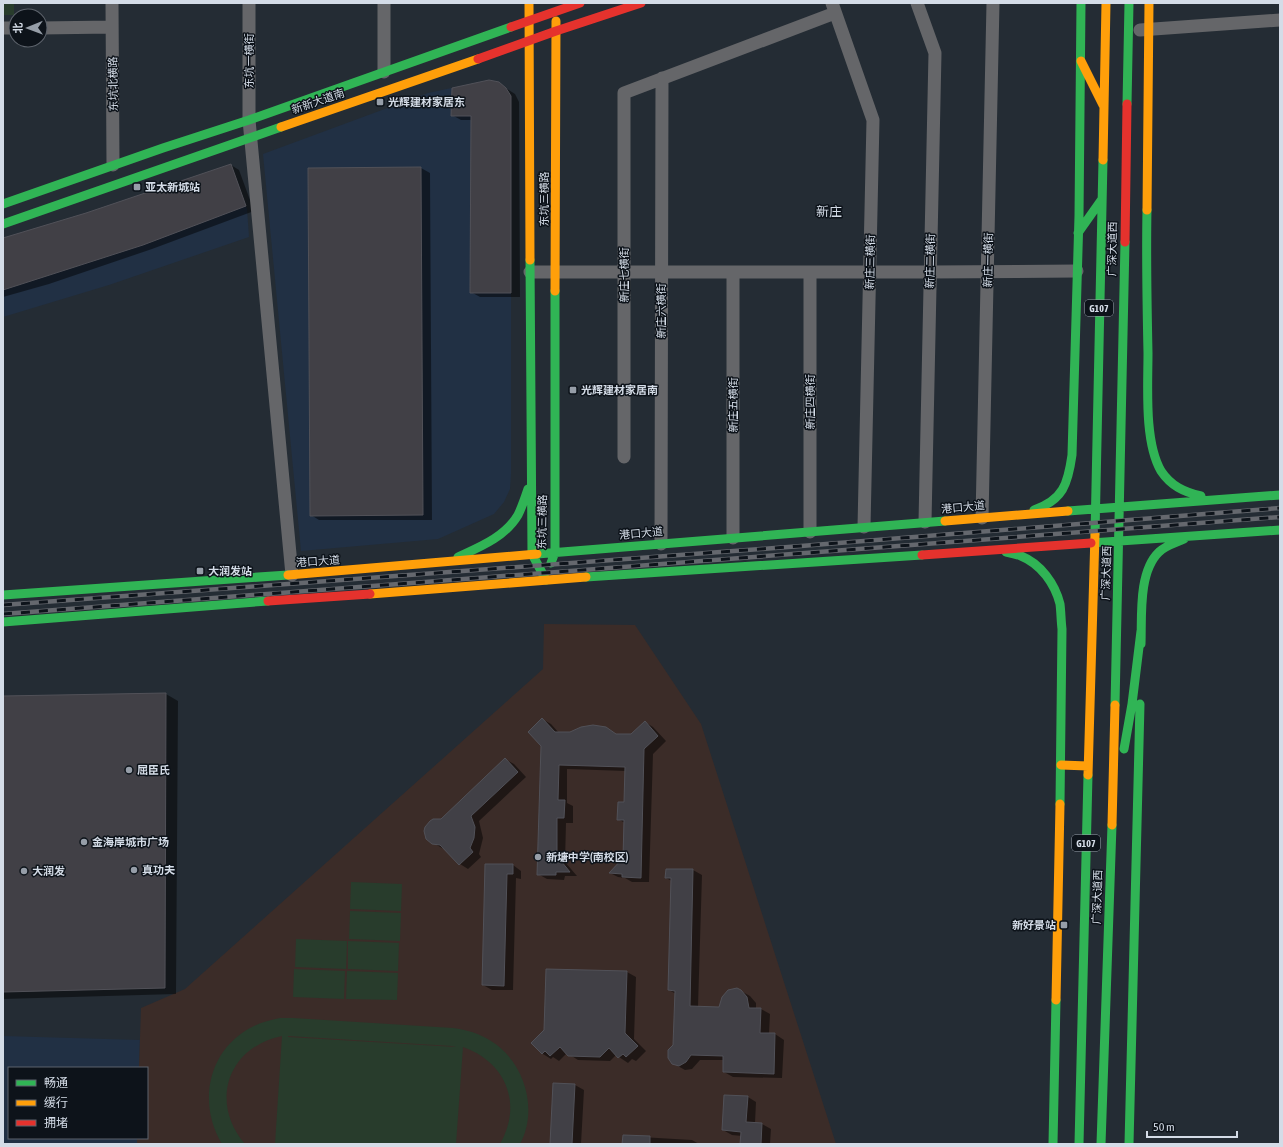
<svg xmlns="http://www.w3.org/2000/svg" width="1283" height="1147" font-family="'Asap Condensed','Noto Sans SC',sans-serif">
<rect width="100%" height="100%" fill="#242c34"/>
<path fill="#213044" d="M489,80L499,82L506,88L511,96V474L510,489L504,502L494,514L438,539L301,551L263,154L428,93Z
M231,164L247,209L249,237L109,285L3,317V238L86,213Z
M3,1036L140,1040L139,1068H9V1138H137V1144H3Z"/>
<path fill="#3b2c28" d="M544,624L635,625L701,724L836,1144H137V1138H147V1068H139L141,1008L185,989L543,669Z"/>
<path fill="#283c2c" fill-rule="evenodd" d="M3,3H14V15H3Z
M351,882L402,884L401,911L350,909Z
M350,911L401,913L400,941L349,939Z
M296,939L347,941L346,969L295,967Z
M348,941L399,943L398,971L348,969Z
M294,969L345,971L344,999L293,997Z
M347,971L398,973L397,1000L346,999Z
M280,1018H293L453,1028C467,1030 479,1033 491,1041C524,1061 539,1109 520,1144H500C523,1104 506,1062 463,1047L456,1144H275L282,1036C228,1047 209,1102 245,1144H222C197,1103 208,1048 254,1026C262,1022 271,1020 280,1018ZM288,1036L452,1046L456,1047L288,1037Z"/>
<path fill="#0007" d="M498,83L515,94L519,102L520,297H480L471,292L472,120H461L452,115Z
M231,165L239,170L254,211L152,249L49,284L3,297V239L87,214Z
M421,168L430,173L432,520H319L311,515L309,169Z
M166,694L178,701L176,994L3,999V697Z
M542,719L551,724L559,733L631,735L645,722L653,727L666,741L653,754L649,882H632L625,878L618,877L610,873L624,858L625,823L618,819L625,803L626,771L567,769V803L573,806V823H566L565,862L577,876H565L564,880L547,879L538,874Z
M505,759L514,764L526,777L479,821L483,838L479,854L481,857L468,869L460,864L445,849L442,848L433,843L441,820Z
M486,865H513L521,871V879L516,878L513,990H492L483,985Z
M667,870H693L702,875L698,1007L720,1008L741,991L750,996L756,1003V1009H761L770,1014L769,1034H775L784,1040L782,1078L733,1077L724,1072V1060H700L692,1069L685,1070L676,1065L674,1045L676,994L669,990L672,881L666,878Z
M627,972L636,977L634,1039L646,1051L636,1061L632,1059L628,1063L616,1055L610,1061L578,1060L567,1053L559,1061L553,1057L551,1059L543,1054L533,1043Z
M575,1085L584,1090L581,1144H551Z
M748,1097L756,1102L755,1123L762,1124L771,1129L770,1144H741L742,1136L732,1135L723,1130Z
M624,1136L692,1140L699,1144H623Z"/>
<path fill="#414046" stroke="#515158" d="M489,80L499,82L506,88L511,96V293H470L471,116H451L452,88Z
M231,164L246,206L143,245L3,290V238L86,213Z
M421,167L423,515L310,516L308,168Z
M166,693L165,988L3,992V696Z
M542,718L555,732H570L581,727L593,725L606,727L616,734H631L645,721L658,736L644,749L641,878L622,877V874L609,873L623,858L624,820H617L618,802H624L625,767L559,765L558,800H565L564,818H557V856L570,872H556V875H537L541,746L528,732Z
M505,758L518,772L471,816L475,827L474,838L470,848L473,852L459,865L440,845L432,844L426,839L424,831L425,827L430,821L433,819H441Z
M485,864H513V874H507L504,986L482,985Z
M666,869H693L690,1006L719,1007L722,997L728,990L737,988L741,990L747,997L749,1008H761L760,1033H775L774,1074L723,1072V1056L691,1055L686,1062L679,1066L672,1064L668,1058V1050L673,1045L675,991L668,990L671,878H665Z
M546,969L627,971L625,1033L638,1046L626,1057L623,1054L618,1058L609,1048L600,1057L568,1056L560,1047L550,1056L545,1051L542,1054L531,1043L544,1030Z
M553,1083L575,1084L572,1144H550Z
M724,1095L748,1096L746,1122L762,1123L761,1144H740L741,1132L722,1130Z
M623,1135L650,1136V1144H622Z"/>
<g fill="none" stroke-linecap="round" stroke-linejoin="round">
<path stroke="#656669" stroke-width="13" d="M112,3L113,165
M249,3V120L292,575
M384,3V72
M832,3L873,120L864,527
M917,3L935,53L925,522
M3,28H16
M40,28L112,27
M1140,30L1280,20
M530,272H930L1077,271
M624,457V93L835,13
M982,518L993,3
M810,532V272
M733,538V272
M661,544L662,78"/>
<path stroke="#30b455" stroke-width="9" d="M1127,104L1129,3
M3,204L163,148L249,120L511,27
M1147,210C1146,258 1147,306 1148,353C1148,386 1144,442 1161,471C1171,486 1184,492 1201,496
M3,224L281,127
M1078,233L1102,199
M530,260L532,554L546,580
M1034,510C1063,500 1068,484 1072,455L1079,216L1081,3
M1068,511L1280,495
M1095,534L1103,160
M1091,543L1280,530
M1006,552C1011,553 1016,554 1021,556C1041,564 1055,584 1060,604C1061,612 1061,621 1062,629L1060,804
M537,554L945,521
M458,557C480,547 505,537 518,515C522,507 525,498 528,489
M551,563L555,552V291
M586,577L922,555
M3,595L288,575
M3,622L268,601
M1141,644C1142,617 1138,572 1159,552C1166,545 1176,543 1184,539
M1115,705L1125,242
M1124,749L1132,704L1141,631
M1053,1144L1056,1000
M1079,1144L1088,775
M1101,1144L1112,825
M1129,1144L1140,704"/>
<path stroke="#ff9f0a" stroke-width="9" d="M529,3L530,260
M1081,61L1103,105
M281,127L478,59
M1103,160L1106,3
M1147,210L1149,3
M555,291L556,21
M945,521L1068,511
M288,575L537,554
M370,594L586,577
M1061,765L1088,766
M1088,775L1095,534
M1112,825L1115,705
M1056,1000L1060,804"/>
<path stroke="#e5322d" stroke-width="9" d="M511,27L580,3
M478,59L556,31L641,3
M1125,242L1127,104
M922,555L1091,543
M268,601L370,594"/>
<defs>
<path id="rail" d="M3,605L801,546L1280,508
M3,614L1280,517"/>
</defs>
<use href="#rail" stroke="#65686e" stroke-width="4.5"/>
<use href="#rail" stroke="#0d131a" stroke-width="3" stroke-dasharray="9" stroke-linecap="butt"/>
</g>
<g fill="#969ea8" stroke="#0d131a" stroke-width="1.5">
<rect x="376" y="98" width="8" height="8" rx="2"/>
<rect x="133" y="183" width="8" height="8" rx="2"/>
<rect x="569" y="386" width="8" height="8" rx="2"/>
<rect x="196" y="567" width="8" height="8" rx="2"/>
<circle cx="129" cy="770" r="4"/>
<circle cx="84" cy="842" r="4"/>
<circle cx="538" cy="857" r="4"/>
<circle cx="134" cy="870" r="4"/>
<circle cx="24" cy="871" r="4"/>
<rect x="1060" y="921" width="8" height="8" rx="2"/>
</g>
<g text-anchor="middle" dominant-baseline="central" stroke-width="3" stroke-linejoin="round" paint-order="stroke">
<g fill="#0d131a" stroke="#98a0aa" stroke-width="1">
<rect x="1085" y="300" width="28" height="16" rx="3"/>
<rect x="1072" y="835" width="28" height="16" rx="3"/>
</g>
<g font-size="10" font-weight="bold" fill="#d4dce7">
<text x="1099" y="308">G107</text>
<text x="1086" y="843">G107</text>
</g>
<g font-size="11" fill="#d4dce7" stroke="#0d131a">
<text transform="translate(249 61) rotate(-90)">东坑一横街</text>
<text transform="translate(113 84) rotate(-91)">东坑北横路</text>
<text transform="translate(318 101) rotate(-19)">新新大道南</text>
<text transform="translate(544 199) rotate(-90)">东坑三横路</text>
<text transform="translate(1112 249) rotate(-89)">广深大道西</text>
<text transform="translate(988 260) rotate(-89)">新庄一横街</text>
<text transform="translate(930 261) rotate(-89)">新庄二横街</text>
<text transform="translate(870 262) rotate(-89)">新庄三横街</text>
<text transform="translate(624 275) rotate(-90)">新庄七横街</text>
<text transform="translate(661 311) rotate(-90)">新庄六横街</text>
<text transform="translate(810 402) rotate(-90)">新庄四横街</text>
<text transform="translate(733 405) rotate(-90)">新庄五横街</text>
<text transform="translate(963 507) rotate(-5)">港口大道</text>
<text transform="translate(542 522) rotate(-89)">东坑三横路</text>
<text transform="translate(641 533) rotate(-5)">港口大道</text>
<text transform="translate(318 561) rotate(-4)">港口大道</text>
<text transform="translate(1106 573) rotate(-88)">广深大道西</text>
<text transform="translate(1097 897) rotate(-88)">广深大道西</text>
</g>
<g font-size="11" font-weight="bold" fill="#d4dce7" stroke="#0d131a" text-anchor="start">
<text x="388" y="102">光辉建材家居东</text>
<text x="145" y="187">亚太新城站</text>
<text x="581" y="390">光辉建材家居南</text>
<text x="208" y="571">大润发站</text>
<text x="137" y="770">屈臣氏</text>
<text x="92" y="842">金海岸城市广场</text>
<text x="546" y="857">新塘中学(南校区)</text>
<text x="142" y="870">真功夫</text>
<text x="32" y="871">大润发</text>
<text x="1056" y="925" text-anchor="end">新好景站</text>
</g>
<g font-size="13" fill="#d4dce7" stroke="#0d131a">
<text x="829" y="211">新庄</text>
</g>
</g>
<rect width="1283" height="1147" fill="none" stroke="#d4dce7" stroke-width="8"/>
<rect x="8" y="1067" width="140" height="72" fill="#0d131a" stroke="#5d636c"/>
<rect x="16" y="1080" width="20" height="6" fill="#30b455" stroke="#5d636c"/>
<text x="44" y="1087" font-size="12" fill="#d4dce7">畅通</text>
<rect x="16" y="1100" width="20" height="6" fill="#ff9f0a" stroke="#5d636c"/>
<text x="44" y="1107" font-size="12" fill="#d4dce7">缓行</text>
<rect x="16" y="1120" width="20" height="6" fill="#e5322d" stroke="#5d636c"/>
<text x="44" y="1127" font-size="12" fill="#d4dce7">拥堵</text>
<g transform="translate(28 28) rotate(269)"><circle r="19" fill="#0d131a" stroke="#5d636c"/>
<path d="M0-3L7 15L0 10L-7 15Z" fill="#969ea8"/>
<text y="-6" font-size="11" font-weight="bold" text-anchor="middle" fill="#d4dce7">北</text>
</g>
<path d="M1147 1131v6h90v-6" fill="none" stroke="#d4dce7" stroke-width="2"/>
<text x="1153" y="1131" font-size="12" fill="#d4dce7" stroke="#0d131a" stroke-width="3" paint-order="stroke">50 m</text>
</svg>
